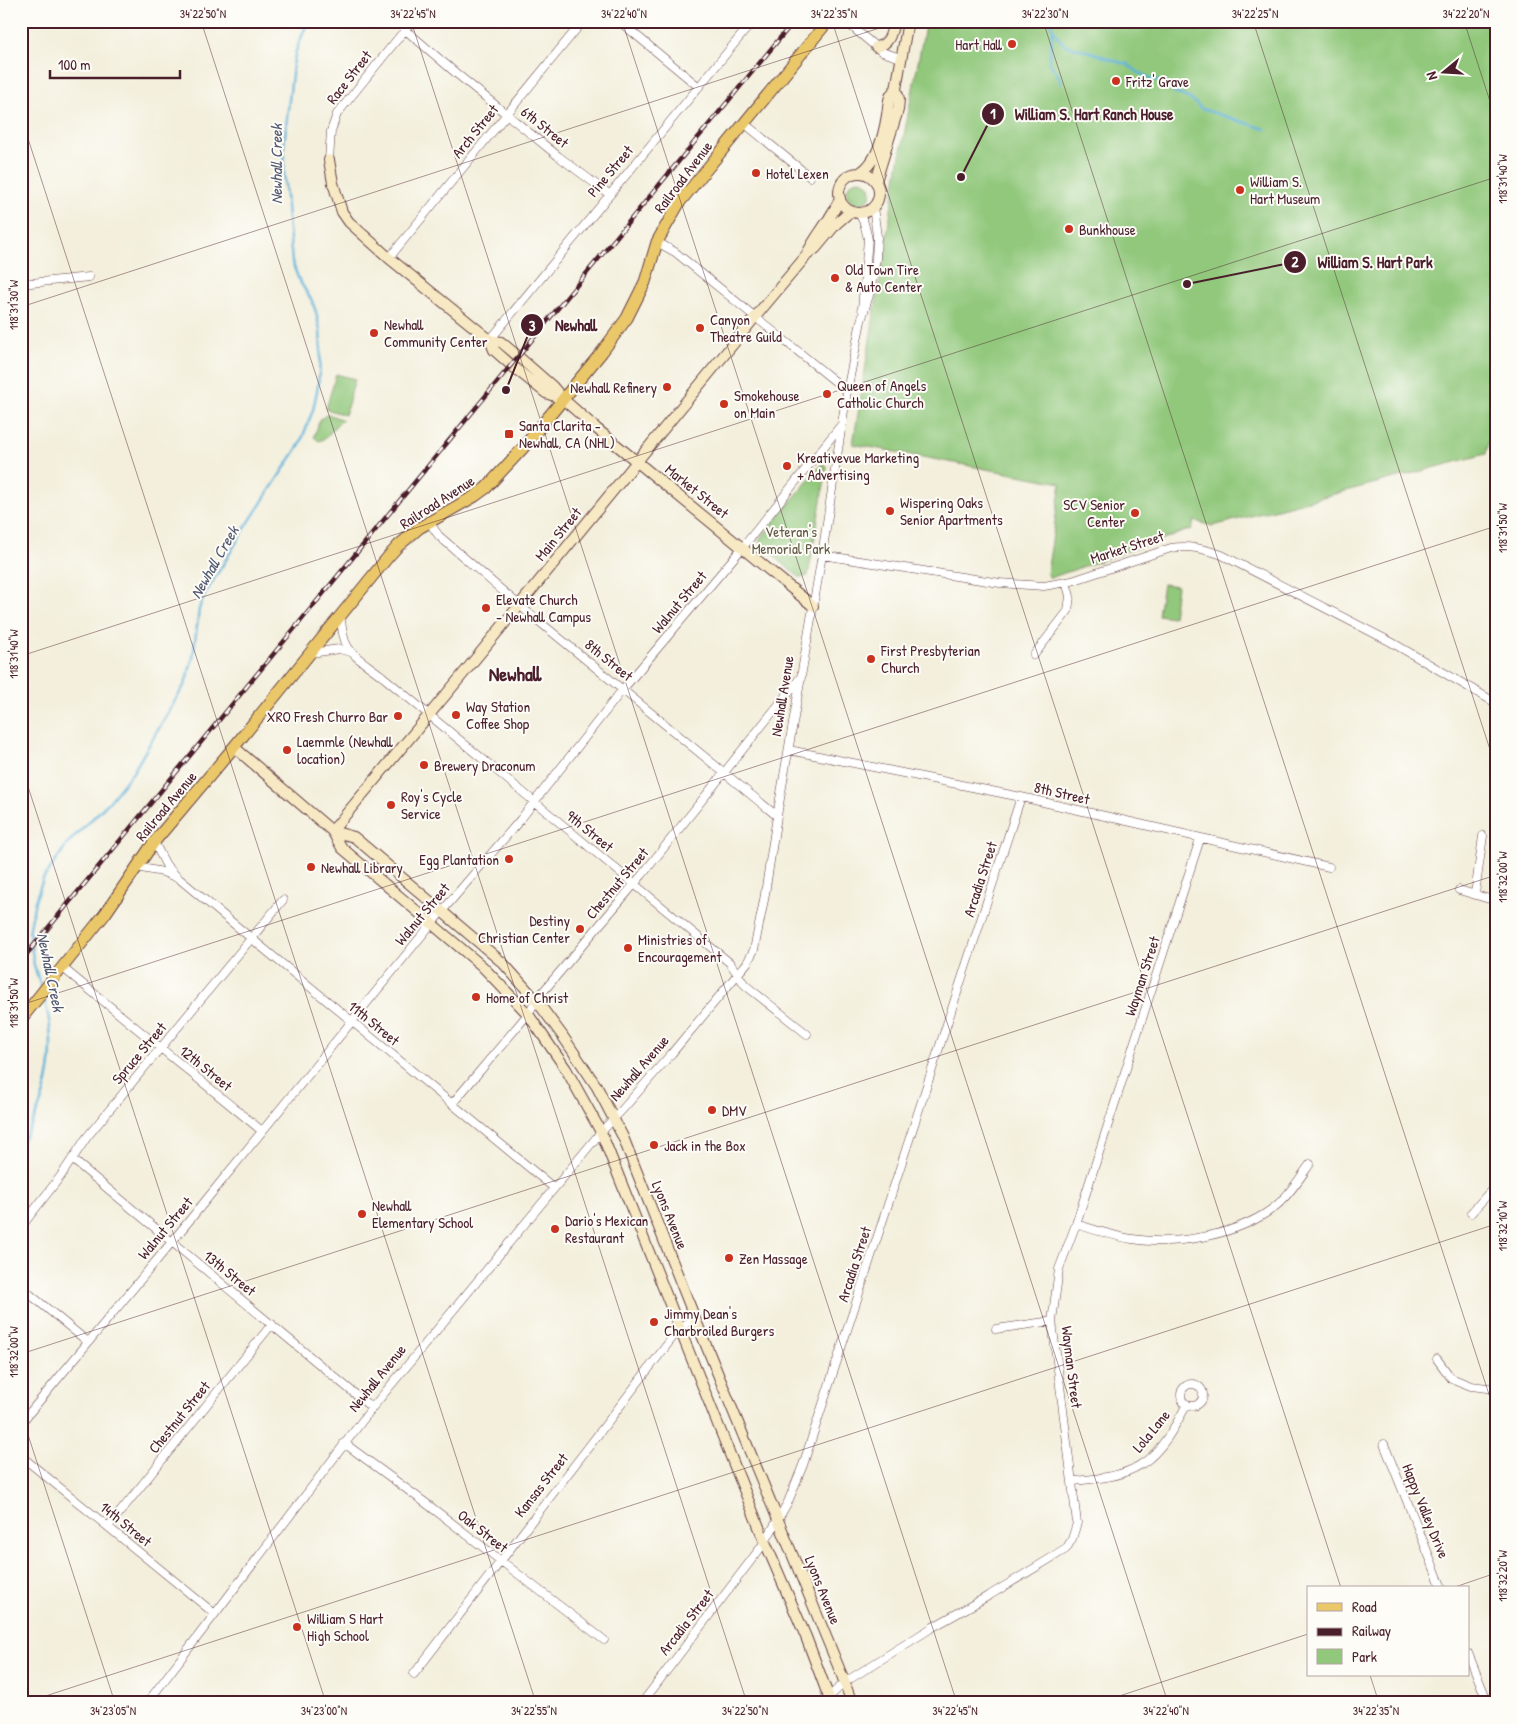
<svg xmlns="http://www.w3.org/2000/svg" width="1517" height="1724" font-family="'Patrick Hand',sans-serif">
<rect width="100%" height="100%" fill="#fdfcf7"/>
<filter id="ink" filterUnits="userSpaceOnUse"><feTurbulence type="fractalNoise" baseFrequency=".02" numOctaves="2"/><feDisplacementMap in="SourceGraphic" scale="10" xChannelSelector="R" yChannelSelector="G"/><feConvolveMatrix kernelMatrix="1 2 1 2 8 2 1 2 1" color-interpolation-filters="sRGB"/></filter>
<filter id="wash" filterUnits="userSpaceOnUse"><feTurbulence type="fractalNoise" baseFrequency=".0096" numOctaves="4" result="noise"/><feDisplacementMap in="SourceGraphic" scale="20" xChannelSelector="R" yChannelSelector="G"/><feGaussianBlur stdDeviation="1.12" result="paint"/><feColorMatrix in="noise" values="0 0 0 0 0 0 0 0 0 0 0 0 0 0 0 0 0 1.4 0 .05"/><feComposite in="paint" operator="in"/></filter>
<g filter="url(#wash)">
<rect width="100%" height="100%" fill="#f3efdc"/>
<path fill="#91c87b" stroke="#6e7453" d="M926,21H1496V400L1486,454L1213,526L1194,521L1192,529L1050,578L1047,574L1048,567L1061,483L853,444L899,161Z
M847 192a12 12 0 1 1 24 0a12 12 0 1 1-24 0Z
M336,374L355,379L345,415L326,409Z
M328,414L343,420C332,425 331,438 319,441L314,437L320,419Z
M824,464L827,467L808,576L800,578L760,544L759,540L821,465Z
M1163,584L1177,586L1173,617L1158,615Z"/>
<g fill="none" stroke-linecap="round" stroke-linejoin="round">
<path stroke="#5db1d9" stroke-width="2.5" d="M1049,21L1057,36L1065,45L1091,52L1121,63H1126L1139,73L1170,87L1174,92L1190,99L1202,109L1265,129
M1053,29L1049,60C1052,72 1059,69 1061,84
M41,988L34,965L29,933L35,901L43,879L68,843L109,802L133,772L185,684L193,658L199,609L205,594L247,525L300,444L313,410L318,386L321,350L320,330L316,312L312,301L299,280L292,262L284,174V145L293,65L296,51L308,21
M21,1143C49,1098 59,1049 44,998"/>
</g>
</g>
<g filter="url(#ink)">
<g fill="none" stroke-linecap="round" stroke-linejoin="round">
<defs>
<path id="street" d="M395,21L457,74L558,156L609,194
M619,21L699,87
M845,21L882,52L901,58
M744,123L810,177
M329,160L331,131L337,114L412,21
M859,213L864,223L868,239L862,309
M657,242L675,252L847,391
M389,258L583,21
M21,284L89,277
M490,340L753,21
M429,522L439,536L519,605L777,816
M822,555L1000,583L1044,586L1072,581L1171,548C1189,545 1204,549 1222,555L1391,642L1496,703
M341,615C342,654 354,654 382,676L730,963L745,985L807,1034
M311,653L339,649L351,652
M1034,655L1068,611L1070,596L1066,582
M789,750L1021,797L1329,867
M154,842L166,865L177,877L554,1188
M136,867L163,872L175,877
M1459,890L1496,901
M1475,894L1483,836
M63,968L262,1131
M452,1104L528,1014L536,1000L642,875L800,678
M72,1159L372,1408
M1471,1213L1496,1185
M1076,1224C1095,1230 1113,1236 1132,1239C1177,1246 1241,1235 1277,1205C1290,1194 1300,1178 1310,1164
M21,1227L60,1177L87,1137L283,900
M21,1287L88,1342
M996,1329L1052,1321
M1437,1359L1451,1378L1471,1386L1496,1389
M1181 1395a11 11 0 1 1 22 0a11 11 0 1 1-22 0Z
M21,1423L171,1243L432,923L520,820L623,689L743,547L842,424
M344,1443L427,1504L604,1640
M1384,1444L1442,1588
M21,1456L215,1614
M1073,1481C1094,1479 1122,1477 1140,1465C1161,1453 1176,1425 1187,1404
M108,1527L272,1324
M1468,1653L1488,1703
M414,1674L673,1337L694,1316
M829,1697L845,1682L933,1627L990,1595L1066,1549L1072,1539L1077,1523L1052,1321L1059,1269L1076,1224L1200,839
M147,1703L372,1408L601,1132L622,1110L672,1053L747,963L754,950L764,900L777,816L822,555L847,391L861,321L870,292L876,259L877,236L873,207
M642,1703L765,1542L788,1502L803,1465L1021,797"/>
<path id="secondary" d="M876,47C890,44 891,34 894,21
M329,160L333,183L342,212L349,222L389,258L490,340L494,350L511,365L546,393L563,399
M861,172C878,161 884,134 887,115C889,103 887,97 896,89
M839 193a20 20 0 1 1 40 0a20 20 0 1 1-40 0Z
M876,181L898,110L899,99L896,89L908,21
M807,254C816,234 832,219 840,198
M490,340L501,342L513,352L552,386L563,399L597,429L813,606
M234,747L332,831L342,848L482,966L528,1014L566,1069L601,1132L765,1542L806,1637L831,1703
M332,831L354,837L503,963L536,1000L562,1035L597,1087L623,1137L694,1316L841,1673L852,1703
M332,831L454,685L765,305L807,255L816,248L836,224L851,211"/>
<path id="primary" d="M21,1019L105,914L154,842L234,747L388,557L398,546L419,528L475,496L486,488L522,449L602,352L627,318L645,282L657,242L679,203L828,21"/>
</defs>
<use href="#street" stroke="#633e46" stroke-width="9"/>
<use href="#secondary" stroke="#633e46" stroke-width="12"/>
<use href="#primary" stroke="#633e46" stroke-width="13"/>
<use href="#street" stroke="#fff" stroke-width="8"/>
<use href="#secondary" stroke="#f7e9c3" stroke-width="10"/>
<use href="#primary" stroke="#eac769" stroke-width="11"/>
<defs>
<path id="rail" d="M21,961L794,21"/>
</defs>
<use href="#rail" stroke="#4a1f2b" stroke-width="4.5"/>
<use href="#rail" stroke="#fdfcf7" stroke-width="2.5" stroke-dasharray="8" stroke-linecap="butt"/>
</g>
</g>
<path fill="none" stroke="#4a1f2b" stroke-width="1" stroke-opacity="0.45" d="M201,21L747,1703M411,21L957,1703M622,21L1168,1703M832,21L1341,1588M1043,21L1496,1416M1253,21L1496,768M1464,21L1496,120M21,117L536,1703M21,307L901,21M21,656L1496,177M21,765L326,1703M21,1005L1496,526M21,1354L1496,875M21,1413L115,1703M1452,1588L1496,1573M1370,1675L1379,1703M24,1703L1496,1224M1098,1703L1308,1634"/>
<g fill="#c8321e" stroke="#fdfcf7" stroke-width="2">
<circle cx="1012" cy="44" r="5"/>
<circle cx="1116" cy="81" r="5"/>
<circle cx="756" cy="173" r="5"/>
<circle cx="1240" cy="190" r="5"/>
<circle cx="1069" cy="229" r="5"/>
<circle cx="835" cy="278" r="5"/>
<circle cx="700" cy="328" r="5"/>
<circle cx="374" cy="333" r="5"/>
<circle cx="667" cy="387" r="5"/>
<circle cx="827" cy="394" r="5"/>
<circle cx="724" cy="404" r="5"/>
<rect x="504" y="429" width="10" height="10" rx="2.5"/>
<circle cx="787" cy="466" r="5"/>
<circle cx="890" cy="511" r="5"/>
<circle cx="1135" cy="513" r="5"/>
<circle cx="486" cy="608" r="5"/>
<circle cx="871" cy="659" r="5"/>
<circle cx="456" cy="715" r="5"/>
<circle cx="398" cy="716" r="5"/>
<circle cx="287" cy="750" r="5"/>
<circle cx="424" cy="765" r="5"/>
<circle cx="391" cy="805" r="5"/>
<circle cx="509" cy="859" r="5"/>
<circle cx="311" cy="867" r="5"/>
<circle cx="580" cy="929" r="5"/>
<circle cx="628" cy="948" r="5"/>
<circle cx="476" cy="997" r="5"/>
<circle cx="712" cy="1110" r="5"/>
<circle cx="654" cy="1145" r="5"/>
<circle cx="362" cy="1214" r="5"/>
<circle cx="555" cy="1229" r="5"/>
<circle cx="729" cy="1258" r="5"/>
<circle cx="654" cy="1322" r="5"/>
<circle cx="297" cy="1627" r="5"/>
</g>
<g text-anchor="middle" dominant-baseline="central" stroke-width="4" stroke-linejoin="round" paint-order="stroke">
<g font-size="15" fill="#4a1f2b" stroke="#fdfcf7" text-anchor="start">
<text x="1002" y="44" text-anchor="end">Hart Hall</text>
<text x="1126" y="81">Fritz' Grave</text>
<text x="766" y="173">Hotel Lexen</text>
<text x="1250" y="181">William S.<tspan x="1250" dy="17">Hart Museum</tspan></text>
<text x="1079" y="229">Bunkhouse</text>
<text x="845" y="269">Old Town Tire<tspan x="845" dy="17">&amp; Auto Center</tspan></text>
<text x="710" y="319">Canyon<tspan x="710" dy="17">Theatre Guild</tspan></text>
<text x="384" y="324">Newhall<tspan x="384" dy="17">Community Center</tspan></text>
<text x="837" y="385">Queen of Angels<tspan x="837" dy="17">Catholic Church</tspan></text>
<text x="657" y="387" text-anchor="end">Newhall Refinery</text>
<text x="734" y="395">Smokehouse<tspan x="734" dy="17">on Main</tspan></text>
<text x="519" y="425">Santa Clarita -<tspan x="519" dy="17">Newhall, CA (NHL)</tspan></text>
<text x="797" y="457">Kreativevue Marketing<tspan x="797" dy="17">+ Advertising</tspan></text>
<text x="900" y="502">Wispering Oaks<tspan x="900" dy="17">Senior Apartments</tspan></text>
<text x="1125" y="504" text-anchor="end">SCV Senior<tspan x="1125" dy="17">Center</tspan></text>
<text x="496" y="599">Elevate Church<tspan x="496" dy="17">- Newhall Campus</tspan></text>
<text x="881" y="650">First Presbyterian<tspan x="881" dy="17">Church</tspan></text>
<text x="466" y="706">Way Station<tspan x="466" dy="17">Coffee Shop</tspan></text>
<text x="388" y="716" text-anchor="end">XRO Fresh Churro Bar</text>
<text x="297" y="741">Laemmle (Newhall<tspan x="297" dy="17">location)</tspan></text>
<text x="434" y="765">Brewery Draconum</text>
<text x="401" y="796">Roy's Cycle<tspan x="401" dy="17">Service</tspan></text>
<text x="499" y="859" text-anchor="end">Egg Plantation</text>
<text x="321" y="867">Newhall Library</text>
<text x="570" y="920" text-anchor="end">Destiny<tspan x="570" dy="17">Christian Center</tspan></text>
<text x="638" y="939">Ministries of<tspan x="638" dy="17">Encouragement</tspan></text>
<text x="486" y="997">Home of Christ</text>
<text x="722" y="1110">DMV</text>
<text x="664" y="1145">Jack in the Box</text>
<text x="372" y="1205">Newhall<tspan x="372" dy="17">Elementary School</tspan></text>
<text x="565" y="1220">Dario's Mexican<tspan x="565" dy="17">Restaurant</tspan></text>
<text x="739" y="1258">Zen Massage</text>
<text x="664" y="1313">Jimmy Dean's<tspan x="664" dy="17">Charbroiled Burgers</tspan></text>
<text x="307" y="1618">William S Hart<tspan x="307" dy="17">High School</tspan></text>
</g>
<g font-size="15" fill="#4a1f2b" stroke="#fdfcf7">
<text transform="translate(349 77) rotate(-52)">Race Street</text>
<text transform="translate(545 127) rotate(39)">6th Street</text>
<text transform="translate(475 131) rotate(-51)">Arch Street</text>
<text transform="translate(610 171) rotate(-50)">Pine Street</text>
<text transform="translate(683 177) rotate(-53)">Railroad Avenue</text>
<text transform="translate(697 491) rotate(39)">Market Street</text>
<text transform="translate(437 502) rotate(-33)">Railroad Avenue</text>
<text transform="translate(558 534) rotate(-51)">Main Street</text>
<text transform="translate(1127 547) rotate(-18)">Market Street</text>
<text transform="translate(679 602) rotate(-50)">Walnut Street</text>
<text transform="translate(609 660) rotate(39)">8th Street</text>
<text transform="translate(782 696) rotate(-81)">Newhall Avenue</text>
<text transform="translate(1062 793) rotate(13)">8th Street</text>
<text transform="translate(166 806) rotate(-50)">Railroad Avenue</text>
<text transform="translate(590 831) rotate(39)">9th Street</text>
<text transform="translate(980 879) rotate(-72)">Arcadia Street</text>
<text transform="translate(617 883) rotate(-50)">Chestnut Street</text>
<text transform="translate(422 914) rotate(-50)">Walnut Street</text>
<text transform="translate(1142 976) rotate(-72)">Wayman Street</text>
<text transform="translate(374 1023) rotate(39)">11th Street</text>
<text transform="translate(139 1053) rotate(-50)">Spruce Street</text>
<text transform="translate(206 1068) rotate(39)">12th Street</text>
<text transform="translate(639 1068) rotate(-49)">Newhall Avenue</text>
<text transform="translate(670 1215) rotate(68)">Lyons Avenue</text>
<text transform="translate(165 1228) rotate(-50)">Walnut Street</text>
<text transform="translate(854 1264) rotate(-72)">Arcadia Street</text>
<text transform="translate(230 1273) rotate(39)">13th Street</text>
<text transform="translate(1072 1367) rotate(83)">Wayman Street</text>
<text transform="translate(377 1378) rotate(-51)">Newhall Avenue</text>
<text transform="translate(179 1417) rotate(-51)">Chestnut Street</text>
<text transform="translate(1151 1431) rotate(-51)">Lola Lane</text>
<text transform="translate(541 1485) rotate(-52)">Kansas Street</text>
<text transform="translate(1426 1511) rotate(68)">Happy Valley Drive</text>
<text transform="translate(126 1524) rotate(39)">14th Street</text>
<text transform="translate(483 1531) rotate(38)">Oak Street</text>
<text transform="translate(823 1590) rotate(68)">Lyons Avenue</text>
<text transform="translate(686 1622) rotate(-52)">Arcadia Street</text>
</g>
<g font-size="15" fill="#635a47" stroke="#fdfcf7">
<text x="791" y="531">Veteran's<tspan x="791" dy="17">Memorial Park</tspan></text>
</g>
<g font-size="16" font-style="italic" fill="#525971" stroke="#fdfcf7">
<text transform="translate(276 164) rotate(-90)">Newhall Creek</text>
<text transform="translate(214 562) rotate(-60)">Newhall Creek</text>
<text transform="translate(51 972) rotate(78)">Newhall Creek</text>
</g>
<g font-size="20" font-weight="bold" fill="#4a1f2b" stroke="#fdfcf7">
<text x="515" y="673">Newhall</text>
</g>
</g>
<path fill="none" stroke="#4a1f2b" stroke-width="2" d="M961 177L993 114M1187 284L1295 262M506 390L532 325"/>
<g fill="#4a1f2b" stroke="#fdfcf7" stroke-width="2">
<circle cx="961" cy="177" r="5"/>
<circle cx="1187" cy="284" r="5"/>
<circle cx="506" cy="390" r="5"/>
<circle cx="993" cy="114" r="12"/>
<circle cx="1295" cy="262" r="12"/>
<circle cx="532" cy="325" r="12"/>
</g>
<g font-size="15" text-anchor="middle" font-weight="bold" fill="#fff">
<text x="993" y="119">1</text>
<text x="1295" y="267">2</text>
<text x="532" y="331">3</text>
</g>
<g font-size="16" text-anchor="middle" font-weight="bold" fill="#4a1f2b" stroke="#fdfcf7" stroke-width="4" stroke-linejoin="round" paint-order="stroke">
<text x="1094" y="120">William S. Hart Ranch House</text>
<text x="1375" y="268">William S. Hart Park</text>
<text x="576" y="331">Newhall</text>
</g>
<rect width="1517" height="1724" fill="none" stroke="#fdfcf7" stroke-width="55"/>
<rect x="1307" y="1586" width="162" height="90" fill="#fdfcf7" stroke="#b5a4a5"/>
<rect x="1317" y="1603" width="25" height="8" fill="#eac769" stroke="#b5a4a5"/>
<text x="1352" y="1612" font-size="15" fill="#4a1f2b">Road</text>
<rect x="1317" y="1628" width="25" height="8" fill="#4a1f2b" stroke="#b5a4a5"/>
<text x="1352" y="1636" font-size="15" fill="#4a1f2b">Railway</text>
<rect x="1317" y="1649" width="25" height="15" fill="#91c87b" stroke="#b5a4a5"/>
<text x="1352" y="1662" font-size="15" fill="#4a1f2b">Park</text>
<g transform="translate(1444 72) rotate(252)" stroke="#fdfcf7" stroke-width="4" paint-order="stroke">
<path d="M0-4L9 19L0 12L-9 19Z" fill="#4a1f2b"/>
<text y="-8" font-size="14" font-weight="bold" text-anchor="middle" fill="#4a1f2b">N</text>
</g>
<path d="M50 70v8h130v-8" fill="none" stroke="#4a1f2b" stroke-width="2.5"/>
<text x="58" y="70" font-size="15" fill="#4a1f2b" stroke="#fdfcf7" stroke-width="4" paint-order="stroke">100 m</text>
<rect x="28" y="28" width="1462" height="1668" fill="none" stroke="#4a1f2b" stroke-width="2"/>
<g font-size="12" text-anchor="middle" fill="#4a1f2b">
<text x="203" y="18">34°22'50"N</text>
<text x="413" y="18">34°22'45"N</text>
<text x="624" y="18">34°22'40"N</text>
<text x="834" y="18">34°22'35"N</text>
<text x="1045" y="18">34°22'30"N</text>
<text x="1255" y="18">34°22'25"N</text>
<text x="1466" y="18">34°22'20"N</text>
<text transform="translate(1503 179) rotate(-90)" y="4">118°31'40"W</text>
<text transform="translate(14 305) rotate(-90)" y="4">118°31'30"W</text>
<text transform="translate(1503 528) rotate(-90)" y="4">118°31'50"W</text>
<text transform="translate(14 654) rotate(-90)" y="4">118°31'40"W</text>
<text transform="translate(1503 877) rotate(-90)" y="4">118°32'00"W</text>
<text transform="translate(14 1003) rotate(-90)" y="4">118°31'50"W</text>
<text transform="translate(1503 1226) rotate(-90)" y="4">118°32'10"W</text>
<text transform="translate(14 1352) rotate(-90)" y="4">118°32'00"W</text>
<text transform="translate(1503 1576) rotate(-90)" y="4">118°32'20"W</text>
<text x="113" y="1715">34°23'05"N</text>
<text x="324" y="1715">34°23'00"N</text>
<text x="534" y="1715">34°22'55"N</text>
<text x="745" y="1715">34°22'50"N</text>
<text x="955" y="1715">34°22'45"N</text>
<text x="1166" y="1715">34°22'40"N</text>
<text x="1376" y="1715">34°22'35"N</text>
</g>
</svg>
